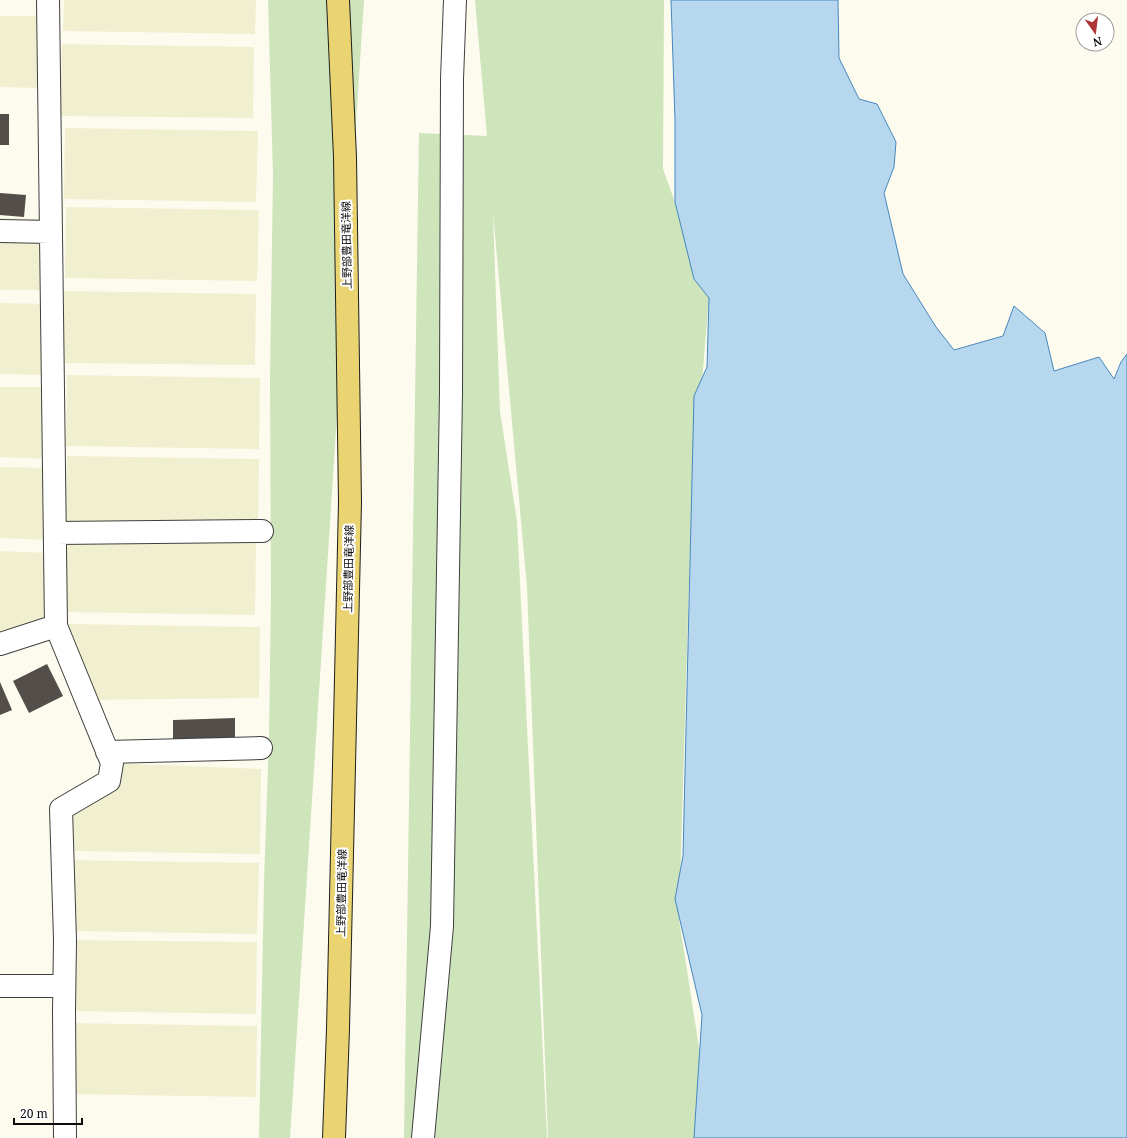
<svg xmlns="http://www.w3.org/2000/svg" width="1127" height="1138" font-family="'Noto Serif','Noto Sans JP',serif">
<rect width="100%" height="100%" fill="#fdfbee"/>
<path fill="#f0f0d0" d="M64,0H256L255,34L63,31Z
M0,16H42L41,88L0,87Z
M62,44L254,47L253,118L60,116Z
M65,128L258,131L256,202L64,199Z
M66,207L259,210L257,281L65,278Z
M0,218L50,219L49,290H0Z
M64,291L256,294L255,365L62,363Z
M0,303L48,304L46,375L0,374Z
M67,375L260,378L259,449L66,446Z
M0,387H52L50,459L0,457Z
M67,456L259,459L258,530L65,527Z
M0,467L51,468L49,540L0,538Z
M64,540L256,543L255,615L63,612Z
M0,551L48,553L47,624L0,642Z
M68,624L260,627L259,698L86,700L71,662Z
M112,763L261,769L260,854L68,851L61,809Z
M66,860L259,863L257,934L65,931Z
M65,940L257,942L256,1014L64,1011Z
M65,1023L257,1026L256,1097L64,1094Z"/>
<path fill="#cee4bb" d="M268,0H364L290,1138H259L264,882L269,736L271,593L270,379L273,174Z
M475,0H664L663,169L709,297L691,515L679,919L700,1054V1138H548L527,587L493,213L500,412L517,521L547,1138H404L419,133L487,136Z"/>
<path fill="#b7d7ef" stroke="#4687be" d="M671,0H838L839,58L859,99L877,104L896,142L894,167L884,193L903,274L936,327L954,350L1003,336L1014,306L1045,333L1054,371L1099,357L1114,379L1121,362L1127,354V1138H694L702,1015L675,899L683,856L694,396L707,367L709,298L694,279L675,202V120Z"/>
<path fill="#544e4a" d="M0,114H9V145H0Z
M0,193L26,195L24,217L0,215Z
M47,664L63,696L29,713L13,681Z
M0,682L12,710L0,715Z
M235,718V740L173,742V720Z"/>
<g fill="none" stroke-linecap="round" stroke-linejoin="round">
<defs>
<path id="minor" d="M48,0L56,626L112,763L109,781L61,809L65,940L64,1011L65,1138
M0,231L51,232
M55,533L262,531
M0,644L56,626
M107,752L261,748
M0,986H64
M423,1138L442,926L451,393L452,79L455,0"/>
<path id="major" d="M334,1138L338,1029L350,502L345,157L338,0"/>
</defs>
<use href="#minor" stroke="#3f3f3f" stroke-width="24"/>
<use href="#major" stroke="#1d1d1d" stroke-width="24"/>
<use href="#minor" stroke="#fff" stroke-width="22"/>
<use href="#major" stroke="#ead471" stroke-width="22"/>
</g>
<g text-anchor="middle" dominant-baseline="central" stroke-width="4" stroke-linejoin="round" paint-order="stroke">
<g font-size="11" fill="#0c0c0c" stroke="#fff">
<text transform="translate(346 245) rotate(-91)">上野部豊田竜洋線</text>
<text transform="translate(348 569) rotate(-89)">上野部豊田竜洋線</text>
<text transform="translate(341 893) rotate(-89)">上野部豊田竜洋線</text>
</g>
</g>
<g transform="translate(1095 32) rotate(166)"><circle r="19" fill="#ffffff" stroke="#9e9e9e"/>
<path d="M0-3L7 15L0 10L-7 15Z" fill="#ad3533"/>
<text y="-6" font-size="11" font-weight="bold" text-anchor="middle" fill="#0c0c0c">N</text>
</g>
<path d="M14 1118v6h68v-6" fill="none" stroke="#0c0c0c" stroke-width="2"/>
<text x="20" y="1118" font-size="12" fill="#0c0c0c" stroke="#ffffff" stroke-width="3" paint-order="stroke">20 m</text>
</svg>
